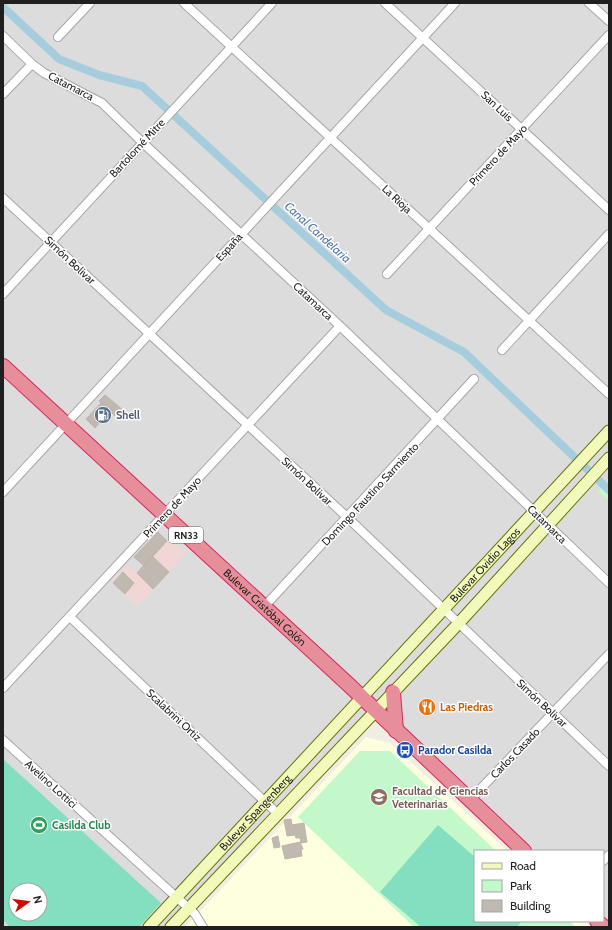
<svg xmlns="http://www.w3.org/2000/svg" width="612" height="930" font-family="Cabin,sans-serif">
<rect width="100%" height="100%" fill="#f0ede5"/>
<path fill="#dddcdc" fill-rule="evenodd" d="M3,3H609V927L603,921V851H524L376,712L171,927H3ZM16,890H40V914H16Z"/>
<path fill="#f0d7d5" d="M169,538L186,553L137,606L111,582L127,565L137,573Z"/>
<path fill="#fdffdf" d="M366,737L390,743L508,851H475V921H585L591,927H185Z"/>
<path fill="#c3f9ca" d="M609,480V501L598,491Z
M360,751H390L496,851H475V921H569L576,927H414L298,817Z"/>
<path fill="#84dec0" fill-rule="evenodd" d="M3,759L161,903L139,927H10L3,920ZM16,890H40V914H16Z
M438,825L475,857V921H522L517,927H421L380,892Z"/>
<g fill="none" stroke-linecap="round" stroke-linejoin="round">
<path stroke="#a6cddd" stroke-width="8" d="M3,7L59,59L99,75L142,86L386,310L464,352L609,490"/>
</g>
<path fill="#c0b9b1" stroke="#c1b4a8" d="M105,395L116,404L110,411L99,401Z
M101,403L110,411L95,428L86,419Z
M116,404L125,412L118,419L110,411Z
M158,532L167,541L144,566L134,557Z
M152,556L169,572L153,589L137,573Z
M123,572L134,583L125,594L113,583Z
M291,819L292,825L304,823L307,842L301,843L300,838H296L295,835L287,836L284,820Z
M278,836L280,847L274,848L272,838Z
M300,842L303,849L301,850L302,856L285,859L282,846Z"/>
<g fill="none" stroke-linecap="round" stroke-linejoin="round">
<defs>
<path id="street" d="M184,3L609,394
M385,3L609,210
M589,3L609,21
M3,36L32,64L44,73L102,103L142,142L340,326L609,583
M58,37L90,3
M3,94L32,64
M3,198L348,518L609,766
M387,274L609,35
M3,294L272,3
M502,350L609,234
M3,492L455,3
M264,607L474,379
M70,617L278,814
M3,688L340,326
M3,740L195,914L203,927
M470,800L609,654
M603,861L609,855"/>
<g id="secondary">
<path id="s1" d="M149,927L609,431"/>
<path d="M171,927L458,624L609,458"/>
</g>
<g id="highway">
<path id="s2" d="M3,366L349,685L524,851"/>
<path d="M393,692L396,731"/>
<path d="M597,921L604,927"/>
</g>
</defs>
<use href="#street" stroke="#a6a6a6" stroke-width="10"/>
<use href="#secondary" stroke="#647606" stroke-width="13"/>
<use href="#highway" stroke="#da2659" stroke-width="16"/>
<use href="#street" stroke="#fff" stroke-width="8"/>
<use href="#secondary" stroke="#f2f9ba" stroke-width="11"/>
<use href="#highway" stroke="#e68e99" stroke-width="14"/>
</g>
<defs>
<symbol id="fuel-disc" viewBox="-11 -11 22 22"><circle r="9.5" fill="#5c6f8a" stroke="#fff"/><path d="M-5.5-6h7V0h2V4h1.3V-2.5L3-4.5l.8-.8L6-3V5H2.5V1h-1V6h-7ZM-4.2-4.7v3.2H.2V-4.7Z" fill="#fff"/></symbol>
<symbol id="restaurant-disc" viewBox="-11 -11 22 22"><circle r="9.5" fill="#e8710a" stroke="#fff"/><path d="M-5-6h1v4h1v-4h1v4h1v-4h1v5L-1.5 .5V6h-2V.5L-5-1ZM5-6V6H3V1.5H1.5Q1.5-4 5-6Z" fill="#fff"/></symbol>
<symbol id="bus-disc" viewBox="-11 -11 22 22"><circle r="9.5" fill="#1a4fb4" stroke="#fff"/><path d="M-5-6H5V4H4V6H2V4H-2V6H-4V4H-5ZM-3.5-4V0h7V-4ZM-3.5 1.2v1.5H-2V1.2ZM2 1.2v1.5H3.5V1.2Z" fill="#fff"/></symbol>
<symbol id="university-disc" viewBox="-11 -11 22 22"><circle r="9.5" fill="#8d6e63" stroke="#fff"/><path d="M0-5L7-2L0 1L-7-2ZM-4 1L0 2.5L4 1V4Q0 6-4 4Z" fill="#fff"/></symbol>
<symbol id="stadium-disc" viewBox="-11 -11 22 22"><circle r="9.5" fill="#2e9e5b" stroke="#fff"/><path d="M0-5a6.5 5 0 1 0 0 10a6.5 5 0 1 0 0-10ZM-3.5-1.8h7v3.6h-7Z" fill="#fff"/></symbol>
</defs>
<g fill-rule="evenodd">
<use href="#fuel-disc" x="93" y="405" width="20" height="20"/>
<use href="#restaurant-disc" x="417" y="697" width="20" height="20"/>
<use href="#bus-disc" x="395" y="740" width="20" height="20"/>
<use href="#university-disc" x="369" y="787" width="20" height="20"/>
<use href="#stadium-disc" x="29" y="815" width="20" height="20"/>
</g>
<g text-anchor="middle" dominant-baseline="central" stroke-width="3" stroke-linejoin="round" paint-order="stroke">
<rect fill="#fff" stroke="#626262" stroke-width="1" x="169" y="527" width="34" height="16" rx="3"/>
<g font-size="10" font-weight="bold" fill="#1f1f1f">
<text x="186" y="535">RN33</text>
</g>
<g font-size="11" fill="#1f1f1f" stroke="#fff">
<text transform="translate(71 86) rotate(27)">Catamarca</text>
<text transform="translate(497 106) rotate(43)">San Luis</text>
<text transform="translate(137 148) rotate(-47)">Bartolomé Mitre</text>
<text transform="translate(498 155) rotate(-47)">Primero de Mayo</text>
<text transform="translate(397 199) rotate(43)">La Rioja</text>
<text transform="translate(229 247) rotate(-48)">España</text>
<text transform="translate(70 260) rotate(43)">Simón Bolivar</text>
<text transform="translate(313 301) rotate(43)">Catamarca</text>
<text transform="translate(307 481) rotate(43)">Simón Bolivar</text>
<text transform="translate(370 494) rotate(-47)">Domingo Faustino Sarmiento</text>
<text transform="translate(172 507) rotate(-47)">Primero de Mayo</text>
<text transform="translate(547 524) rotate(44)">Catamarca</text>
<text stroke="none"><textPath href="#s1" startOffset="494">Bulevar Ovidio Lagos</textPath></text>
<text stroke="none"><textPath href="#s2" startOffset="356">Bulevar Cristóbal Colón</textPath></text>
<text transform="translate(542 703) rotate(43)">Simón Bolivar</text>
<text transform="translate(174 715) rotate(43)">Scalabrini Ortiz</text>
<text transform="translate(515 753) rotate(-46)">Carlos Casado</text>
<text transform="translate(51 784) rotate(42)">Avelino Lottici</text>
<text stroke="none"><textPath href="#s1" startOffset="156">Bulevar Spangenberg</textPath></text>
</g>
<g font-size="11" font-weight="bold" fill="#4e5e75" stroke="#fff" text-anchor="start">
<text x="116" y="415">Shell</text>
</g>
<g font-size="11" font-weight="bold" fill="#c56008" stroke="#fff" text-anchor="start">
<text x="440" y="707">Las Piedras</text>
</g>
<g font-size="11" font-weight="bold" fill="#164399" stroke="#fff" text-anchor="start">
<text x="418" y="750">Parador Casilda</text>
</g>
<g font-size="11" font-weight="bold" fill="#785e54" stroke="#fff" text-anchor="start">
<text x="392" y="791">Facultad de Ciencias<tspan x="392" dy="13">Veterinarias</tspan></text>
</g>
<g font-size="11" font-weight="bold" fill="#27864d" stroke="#fff" text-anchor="start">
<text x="52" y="825">Casilda Club</text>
</g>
<g font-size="12" font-style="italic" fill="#4b77ae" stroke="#fff">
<text transform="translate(318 232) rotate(42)">Canal Candelaria</text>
</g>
</g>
<rect width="612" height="930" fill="none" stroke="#1f1f1f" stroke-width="8"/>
<rect x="474" y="850" width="130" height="72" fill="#ffffff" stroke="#a5a5a5"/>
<rect x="482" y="863" width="20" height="6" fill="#f2f9ba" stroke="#a5a5a5"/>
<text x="510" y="870" font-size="12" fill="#1f1f1f">Road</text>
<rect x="482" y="880" width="20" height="12" fill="#c3f9ca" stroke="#a5a5a5"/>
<text x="510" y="890" font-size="12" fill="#1f1f1f">Park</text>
<rect x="482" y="900" width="20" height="12" fill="#c0b9b1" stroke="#a5a5a5"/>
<text x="510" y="910" font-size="12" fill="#1f1f1f">Building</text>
<g transform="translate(28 902) rotate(76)"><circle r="19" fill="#ffffff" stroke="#a5a5a5"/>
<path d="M0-3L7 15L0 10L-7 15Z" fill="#cc0d01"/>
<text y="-6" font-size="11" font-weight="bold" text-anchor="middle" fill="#1f1f1f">N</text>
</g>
</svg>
